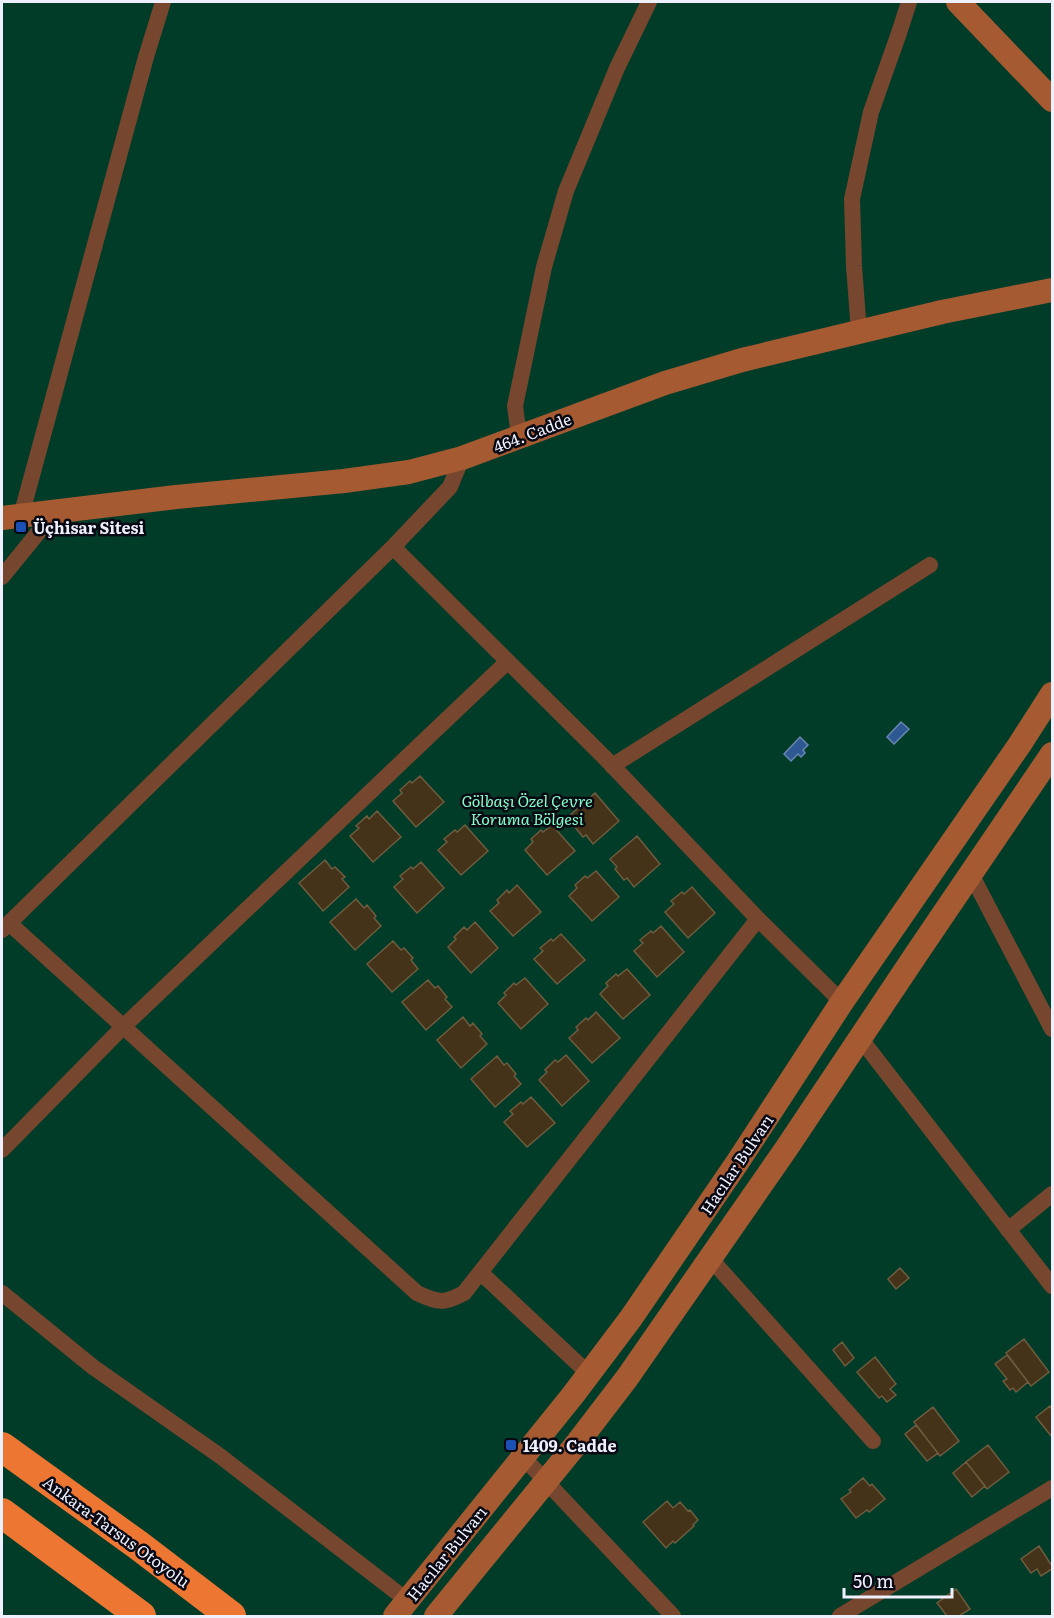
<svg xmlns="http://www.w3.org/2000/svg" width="1054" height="1618" font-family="Literata,serif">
<rect width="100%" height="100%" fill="#1d1d36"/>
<path fill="#013c28" d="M2,2H1052V1616H2Z"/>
<path fill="#2e5891" stroke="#6886b2" stroke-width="1.5" d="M901,722L909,729L894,744L887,737Z
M800,737L808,745L803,750L805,753L801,757L798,754L791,761L784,754Z"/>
<path fill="#443318" stroke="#6e5c40" stroke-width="1.5" d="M420,776L444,802L416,827L393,801L402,793L400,790L410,781L412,783Z
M595,793L619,821L593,844L586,835L583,837L574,826L576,824L569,816Z
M377,811L401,837L373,862L350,836L359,828L356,826L367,816L369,819Z
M465,825L488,851L461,875L438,850L447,842L444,839L455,830L457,832Z
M552,825L575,851L547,875L525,850L533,842L531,839L541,830L543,832Z
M637,836L660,864L634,887L627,878L624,880L615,869L617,867L610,859Z
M325,860L332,869L335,867L345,877L342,879L349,887L323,911L299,883Z
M421,862L444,888L417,913L394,887L403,879L400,876L411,867L413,869Z
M596,871L619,897L592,921L569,896L577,888L575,885L585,876L587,878Z
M517,885L541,912L513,936L490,911L499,903L497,900L507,890L509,893Z
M692,887L715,913L688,938L665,912L674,904L671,901L682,892L684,894Z
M356,899L364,908L367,905L376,916L374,918L381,926L355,950L330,922Z
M475,922L498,948L471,973L448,947L456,939L454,937L464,927L467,930Z
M661,926L684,952L657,977L634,951L643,943L640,940L651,931L653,933Z
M561,934L585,960L557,984L534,959L543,951L540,948L551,939L553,941Z
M393,941L401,950L404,948L413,958L411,960L418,969L392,992L367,964Z
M627,969L650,995L623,1019L600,994L608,986L606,983L616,974L618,976Z
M525,978L548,1004L521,1029L498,1003L506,995L504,993L514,983L516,985Z
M428,980L435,988L438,986L447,997L445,999L452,1007L426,1030L402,1002Z
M596,1012L620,1038L592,1063L569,1038L578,1030L576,1027L586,1018L588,1020Z
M463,1017L470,1026L473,1023L482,1034L480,1036L487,1044L461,1068L437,1040Z
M566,1055L589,1081L562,1106L539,1080L547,1072L545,1070L555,1060L558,1062Z
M497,1056L504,1065L507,1063L516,1074L514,1076L521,1084L495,1107L471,1079Z
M531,1097L555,1123L527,1147L504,1122L513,1114L510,1111L521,1102L523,1104Z
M900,1268L909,1278L896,1289L888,1279Z
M1024,1339L1049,1372L1031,1386L1006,1353Z
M842,1342L854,1358L845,1366L833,1350Z
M1007,1355L1028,1382L1016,1392L1013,1388L1010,1390L1003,1381L1007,1379L995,1364Z
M875,1357L896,1384L890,1389L896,1395L887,1402L882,1396L879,1398L857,1372Z
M1050,1406L1052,1410V1437L1036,1417Z
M933,1407L959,1441L940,1456L914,1422Z
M916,1425L938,1453L927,1461L905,1434Z
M988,1445L1009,1472L987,1489L966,1462Z
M966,1462L985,1486L972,1497L953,1473Z
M863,1478L870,1486L872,1484L885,1499L869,1512L867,1510L856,1518L841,1499L851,1492L849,1490Z
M667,1501L673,1508L680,1502L688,1511L690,1510L698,1520L693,1525L694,1526L675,1543L673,1541L666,1548L643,1522Z
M1039,1546L1052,1566V1569L1041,1576L1037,1569L1031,1573L1021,1559Z
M956,1589L970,1609L959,1616H947L937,1603Z"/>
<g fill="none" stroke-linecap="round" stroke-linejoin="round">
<path stroke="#76462e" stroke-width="16" d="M859,332L854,266L852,199L871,112L899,33L909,2
M519,436L515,406L544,267L566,191L617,68L649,2
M21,516L146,57L163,2
M393,547L606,759L758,919L842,1002
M2,577L55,512
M612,766L930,565
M971,874L1052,1029
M9,923L417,1293C438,1303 444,1304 464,1293L758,919
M2,930L393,547L450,487L462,458
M860,1038L1052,1286
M2,1150L123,1027L507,662
M1008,1230L1052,1194
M710,1258L873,1441
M481,1273L589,1374
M2,1293L93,1367L220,1456L408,1601
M523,1457L673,1616
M840,1616L1052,1488"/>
<path stroke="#a55a32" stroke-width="24" d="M958,2L1052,100
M2,518L176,497L344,481L409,472L462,458L665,383L742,360L942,312L1052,290
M395,1616L573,1395L631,1318L737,1163L842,1002L1020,744L1052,694
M436,1616L578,1442L627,1378L786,1149L917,953L1052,754"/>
<path stroke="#ec7632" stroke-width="30" d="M2,1447L138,1545L231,1616
M2,1513L141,1616"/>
</g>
<g fill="#1a4fb4" stroke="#080813" stroke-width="2">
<rect x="15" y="521" width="12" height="12" rx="3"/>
<rect x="505" y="1439" width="12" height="12" rx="3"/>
</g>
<g text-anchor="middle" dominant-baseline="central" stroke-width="5" stroke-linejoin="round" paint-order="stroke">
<g font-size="16" fill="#eff0fe" stroke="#080813">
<text transform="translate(532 432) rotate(-21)">464. Cadde</text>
<text transform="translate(736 1164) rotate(-56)">Hacılar Bulvarı</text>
<text transform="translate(117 1531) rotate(36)">Ankara-Tarsus Otoyolu</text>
<text transform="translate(446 1553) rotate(-51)">Hacılar Bulvarı</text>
</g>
<g font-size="16" font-weight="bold" fill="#eff0fe" stroke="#080813" text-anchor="start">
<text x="33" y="527">Üçhisar Sitesi</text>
<text x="523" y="1445">1409. Cadde</text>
</g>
<g font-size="16" font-style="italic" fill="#81fec9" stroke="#080813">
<text x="527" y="800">Gölbaşı Özel Çevre<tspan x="527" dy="18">Koruma Bölgesi</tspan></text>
</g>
</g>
<rect width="1054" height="1618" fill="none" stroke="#eff0fe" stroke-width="6"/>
<path d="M844 1588v9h108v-9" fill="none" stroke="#eff0fe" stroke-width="3"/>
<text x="853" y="1588" font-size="18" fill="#eff0fe" stroke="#080813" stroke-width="4.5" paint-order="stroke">50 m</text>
</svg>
